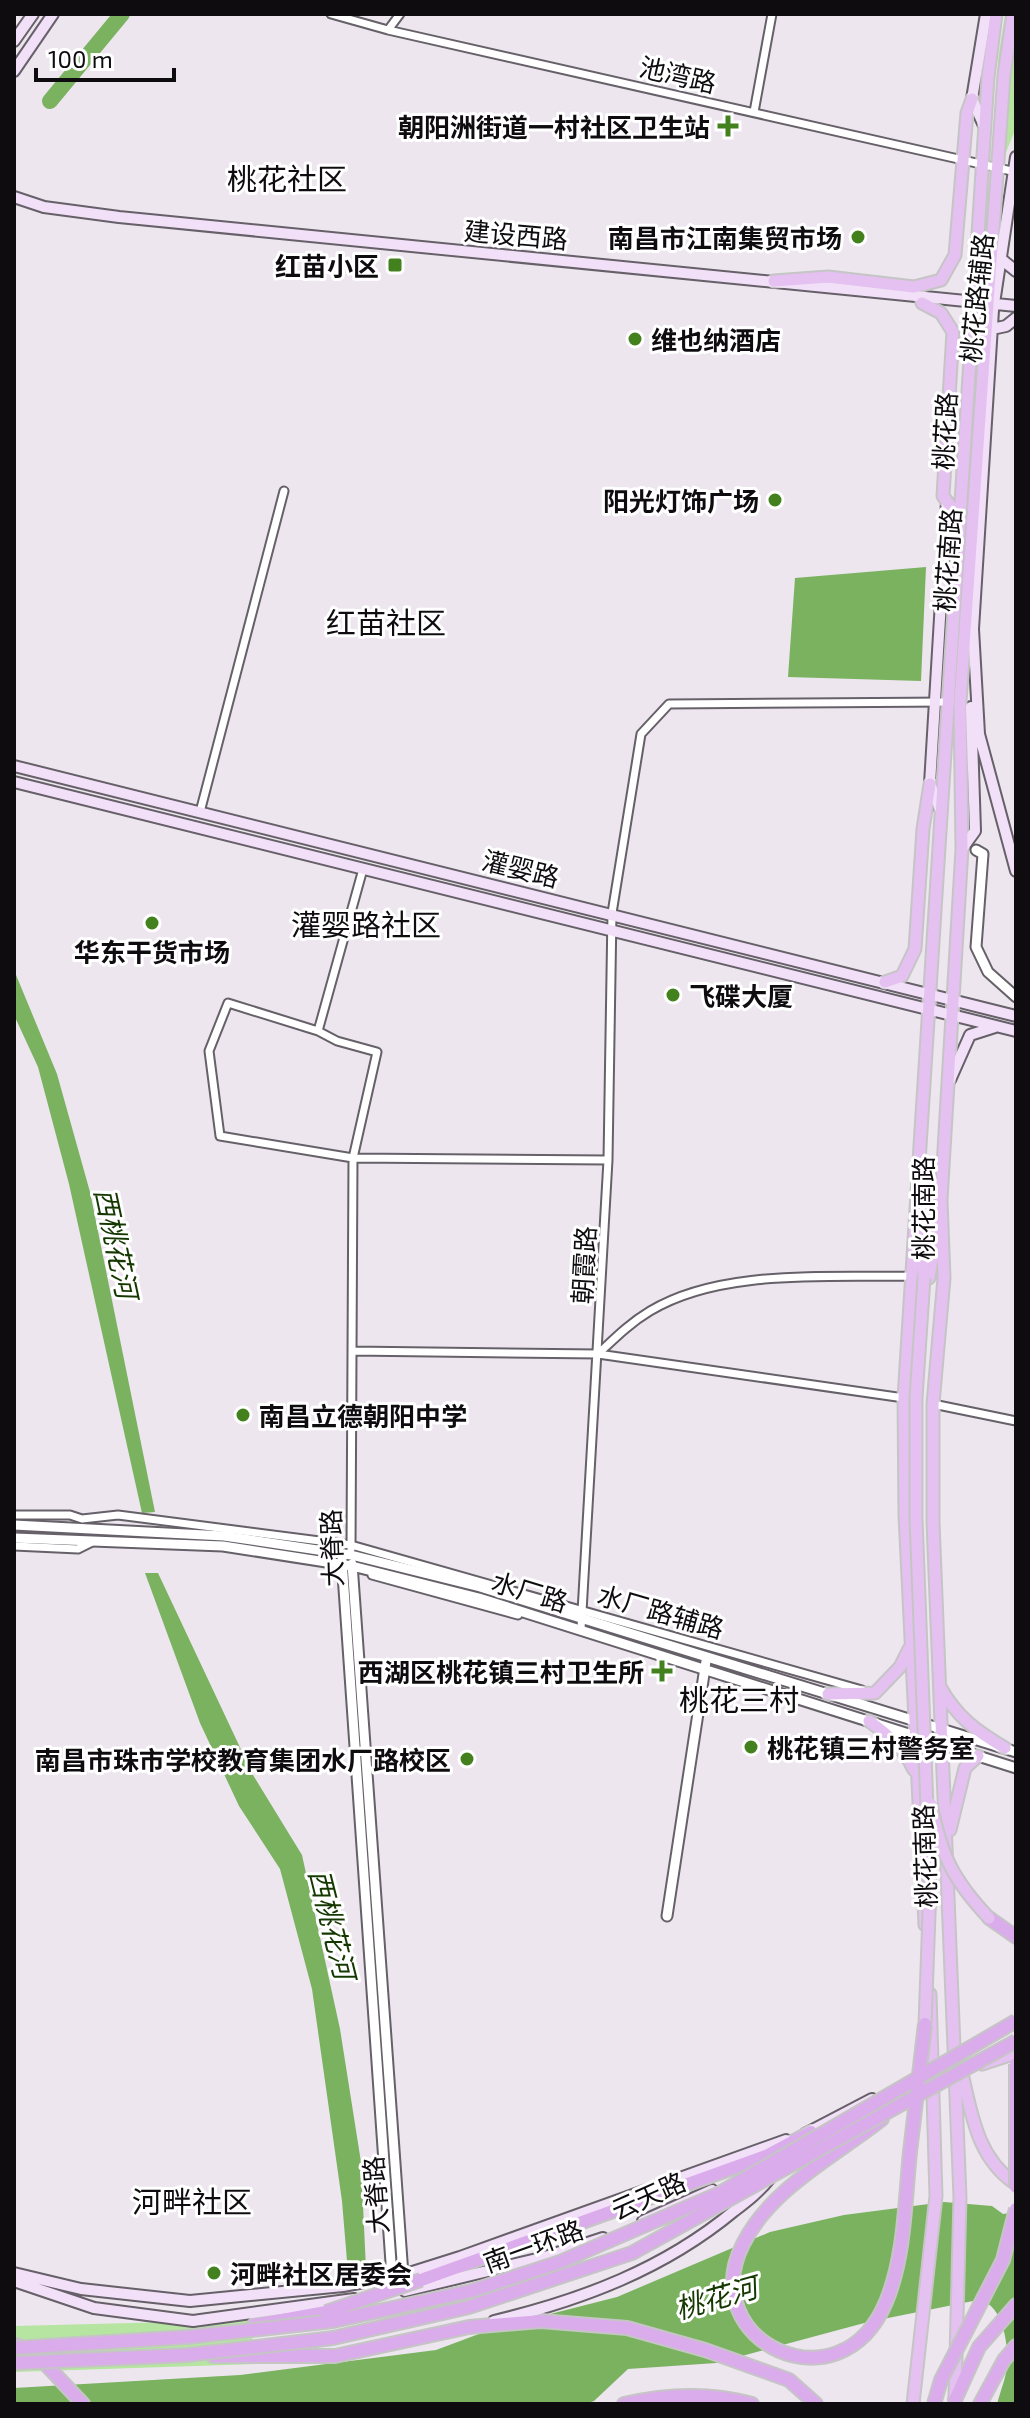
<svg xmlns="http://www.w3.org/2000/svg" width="1030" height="2418" font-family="'Exo 2','Noto Sans SC',sans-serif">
<rect width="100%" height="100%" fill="#ede6ef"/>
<path fill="#b6e5a1" d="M1005,14H1016V128L1002,162L993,159L998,59Z
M249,2320L257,2364L14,2372V2326Z"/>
<path fill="#7ab260" d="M926,567L921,681L788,677L795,578Z
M14,970L57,1074L90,1192L155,1512L142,1513L69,1184L38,1067L14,1015Z
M145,1573H158L253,1775L302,1855L340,2029L361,2162L366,2269L348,2273L342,2201L312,1989L280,1869L239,1806L200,1723Z
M944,2202L992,2206L1003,2214L1016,2212V2404H997C1000,2392 1006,2378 1007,2366C1009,2344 1002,2302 978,2300L868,2322L716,2363L628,2369L594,2401L585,2404H14V2388L240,2375L436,2350L495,2328L617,2297L770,2232L844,2215Z"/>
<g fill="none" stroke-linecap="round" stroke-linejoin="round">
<path stroke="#7ab260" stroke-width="16" d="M50,101L122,14"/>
<defs>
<path id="minor" d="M331,14L388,30L1016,172
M388,30L400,14
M754,112L772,14
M200,812L284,491
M318,1031L228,1003L209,1051L220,1136L353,1158L608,1160
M352,1351L598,1354L904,1398
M598,1354C615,1338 630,1323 650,1311C721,1268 830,1278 910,1276
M933,1404L1016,1421
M14,1515H70L82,1519L118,1515L351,1545L862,1690
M14,1546L78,1549L94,1541
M351,1549L353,1158L377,1052L337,1041L318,1031L363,869
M372,1575L518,1615
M581,1629L608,1160L612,913L641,734L669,704L950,702"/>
<path id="tertiary" d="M976,850L983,854L976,947L988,972L1016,997
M14,1525L224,1536L351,1555L480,1587L1016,1752
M14,1538L223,1546L352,1566L479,1598L1016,1768
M342,1560L392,2277
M352,1564L403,2275
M667,1916L706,1661"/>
<path id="secondary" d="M14,41L33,14
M14,71L53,14
M985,128L972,99L986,14
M1016,157L993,310L973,629L979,734L1016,871
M14,197L44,207L119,217L1016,306
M1001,259L1016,271
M992,329L1006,326L1016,318
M14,766L1016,1016
M14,782L1016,1031
M940,809L930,784L947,502
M962,849L975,831L971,707
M950,1080L970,1035L995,1027
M805,2134L872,2099
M643,2221L712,2190
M14,2273L81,2289L190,2301L343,2286L403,2275L460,2257L786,2140
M14,2281L94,2308L193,2321L354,2299
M405,2291L545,2257L603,2238
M494,2321C582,2300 664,2269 734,2211C747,2201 760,2191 770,2178"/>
<path id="primary" d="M774,281L828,277L914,287L941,280L955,255L967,113L972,99
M922,303L941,313L953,332L943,496L961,520
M885,982L902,976L915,949L923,829L930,784
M921,1228L924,1278
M929,1278L937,1227
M940,1687C957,1717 976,1731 1005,1748
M828,1694L875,1693L900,1667L909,1649
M869,1721C888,1735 904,1748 914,1770
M950,1830L965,1768L978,1756
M925,1925L905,1515L904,1398L988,77L996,14
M982,2064L1016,2053
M960,2065C971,2109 975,2157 1016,2184
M955,2397L960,2197L933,1522V1404L944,1278L941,1200L962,849L960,702L1004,75L1013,14
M913,2404L936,2196L930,1994"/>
<path id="trunk" d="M989,1918L1016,1937
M882,2119C835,2156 770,2189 743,2244C694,2341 840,2412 886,2302C905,2257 905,2200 910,2152
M421,2280L766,2156L811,2132
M254,2325L326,2312
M17,2345L38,2356L83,2404
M213,2356H335L469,2327L541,2321L627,2328L705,2350L789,2380L816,2404
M955,2400L979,2347L1016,2305
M624,2404C667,2394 709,2392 752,2404
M980,2404L1004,2360L1016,2346"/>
</defs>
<use href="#minor" stroke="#666068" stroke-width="11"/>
<use href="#tertiary" stroke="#666068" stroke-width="13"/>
<use href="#secondary" stroke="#666068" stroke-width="14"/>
<use href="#primary" stroke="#c5c5c5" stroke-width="15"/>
<use href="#trunk" stroke="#c5c5c5" stroke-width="16"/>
<use href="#minor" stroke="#fff" stroke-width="7"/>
<use href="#tertiary" stroke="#fff" stroke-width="9"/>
<use href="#secondary" stroke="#f2e0f8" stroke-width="10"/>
<use href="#primary" stroke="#e4c1f0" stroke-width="11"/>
<use href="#trunk" stroke="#dbaceb" stroke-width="12"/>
<defs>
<path id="primary-bridge" d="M924,1278L916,1398V1518L930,1887L925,2024
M931,1804C941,1855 953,1880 989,1918"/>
<path id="trunk-bridge" d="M1016,2064V2187
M910,2152L925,2024
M326,2312L421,2280
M14,2348L188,2337L333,2321L471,2291L560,2262L720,2193L1016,2021
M14,2363L187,2355L333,2338L469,2307L632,2253L1016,2041
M934,2404L941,2380L1003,2260L1016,2209"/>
</defs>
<use href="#primary-bridge" stroke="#c5c5c5" stroke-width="15" stroke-linecap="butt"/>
<use href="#trunk-bridge" stroke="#c5c5c5" stroke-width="16" stroke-linecap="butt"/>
<use href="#primary-bridge" stroke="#e4c1f0" stroke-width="11"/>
<use href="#trunk-bridge" stroke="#dbaceb" stroke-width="12"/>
</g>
<g fill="#43801e" stroke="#fff" stroke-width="3">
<path d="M724 114h8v8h8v8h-8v8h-8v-8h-8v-8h8z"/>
<circle cx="858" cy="237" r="8"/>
<rect x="387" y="257" width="16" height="16" rx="4"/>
<circle cx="635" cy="339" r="8"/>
<circle cx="775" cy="500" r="8"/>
<circle cx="152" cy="923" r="8"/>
<circle cx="673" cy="995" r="8"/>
<circle cx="243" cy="1415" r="8"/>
<path d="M658 1659h8v8h8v8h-8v8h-8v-8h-8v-8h8z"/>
<circle cx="751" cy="1747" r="8"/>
<circle cx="467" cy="1759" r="8"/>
<circle cx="214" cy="2273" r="8"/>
</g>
<g text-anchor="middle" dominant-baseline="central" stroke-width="6" stroke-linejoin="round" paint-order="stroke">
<g font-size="26" fill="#0e0c0f" stroke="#fff">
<text transform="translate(678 74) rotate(13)">池湾路</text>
<text transform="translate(516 234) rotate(5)">建设西路</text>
<text transform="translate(976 298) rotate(-84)">桃花路辅路</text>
<text transform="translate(944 431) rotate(-87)">桃花路</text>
<text transform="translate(947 560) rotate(-86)">桃花南路</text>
<text transform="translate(521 868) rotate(14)">灌婴路</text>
<text transform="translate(922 1208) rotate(-90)">桃花南路</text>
<text transform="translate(583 1265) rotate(-87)">朝霞路</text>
<text transform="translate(331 1548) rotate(-92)">大脊路</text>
<text transform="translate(530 1591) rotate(17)">水厂路</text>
<text transform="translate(661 1611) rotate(16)">水厂路辅路</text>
<text transform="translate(924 1856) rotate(-92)">桃花南路</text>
<text transform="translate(375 2195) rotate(-94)">大脊路</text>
<text transform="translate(648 2195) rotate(-24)">云天路</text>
<text transform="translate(533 2245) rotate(-20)">南一环路</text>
</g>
<g font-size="26" font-weight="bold" fill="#0e0c0f" stroke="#fff" text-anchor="end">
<text x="710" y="126">朝阳洲街道一村社区卫生站</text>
<text x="842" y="237">南昌市江南集贸市场</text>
<text x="379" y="265">红苗小区</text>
<text x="651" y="339" text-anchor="start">维也纳酒店</text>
<text x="759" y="500">阳光灯饰广场</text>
<text x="152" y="951" text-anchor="middle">华东干货市场</text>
<text x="689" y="995" text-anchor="start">飞碟大厦</text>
<text x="259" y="1415" text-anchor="start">南昌立德朝阳中学</text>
<text x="644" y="1671">西湖区桃花镇三村卫生所</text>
<text x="767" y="1747" text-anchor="start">桃花镇三村警务室</text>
<text x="451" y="1759">南昌市珠市学校教育集团水厂路校区</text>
<text x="230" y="2273" text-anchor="start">河畔社区居委会</text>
</g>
<g font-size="28" font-style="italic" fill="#143800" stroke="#fff">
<text transform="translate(117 1243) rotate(78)">西桃花河</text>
<text transform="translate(333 1924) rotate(76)">西桃花河</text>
<text transform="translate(716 2297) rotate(-16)">桃花河</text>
</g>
<g font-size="30" fill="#0e0c0f" stroke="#fff">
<text x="287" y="178">桃花社区</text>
<text x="386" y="622">红苗社区</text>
<text x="366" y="924">灌婴路社区</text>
<text x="739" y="1699">桃花三村</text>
<text x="192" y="2201">河畔社区</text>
</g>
</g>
<rect width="1030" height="2418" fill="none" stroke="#0e0c0f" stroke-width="32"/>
<path d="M36 68v12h138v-12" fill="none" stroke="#0e0c0f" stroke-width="4"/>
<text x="48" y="68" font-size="24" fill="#0e0c0f" stroke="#ffffff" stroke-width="6" paint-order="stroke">100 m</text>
</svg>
